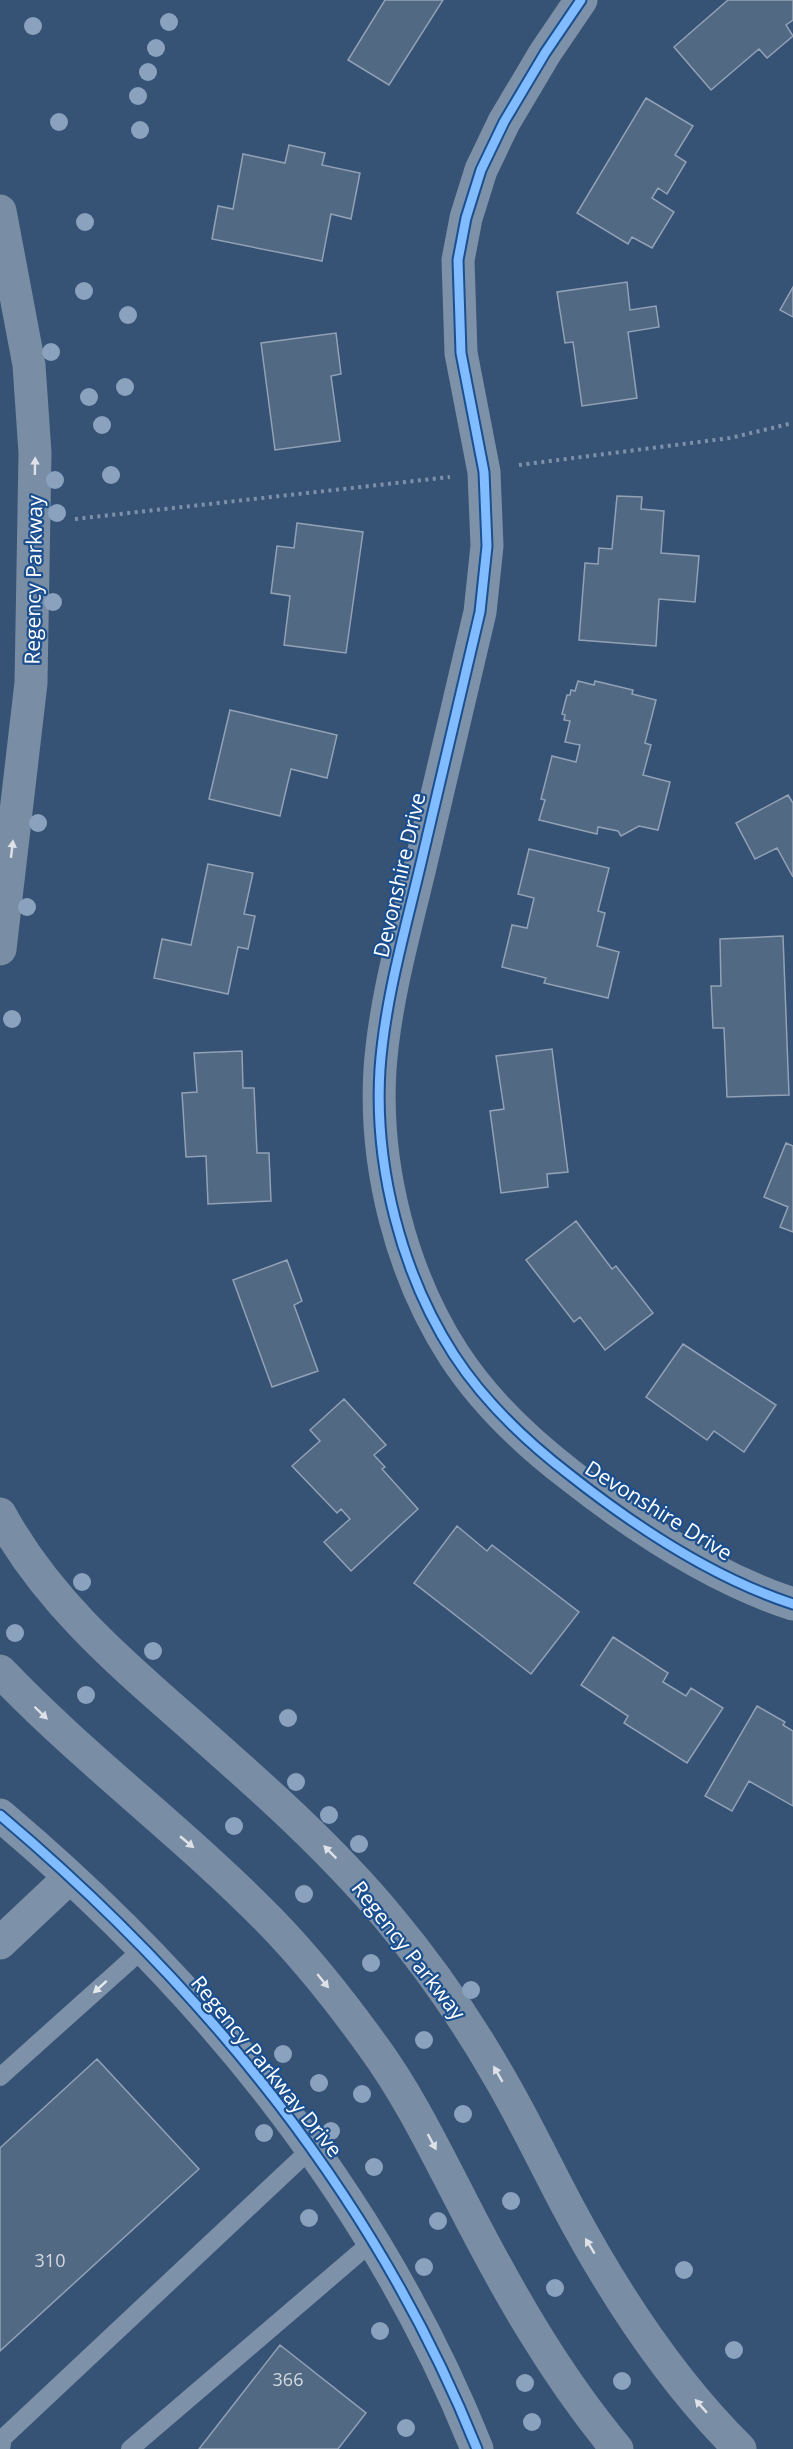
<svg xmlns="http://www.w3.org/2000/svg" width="793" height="2449" font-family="'Open Sans',sans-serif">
<rect width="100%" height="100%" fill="#365274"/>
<path fill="#526984" stroke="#92a2b6" stroke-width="1.5" d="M385,0H443L389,85L348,60Z
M728,0H793V20L786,25L793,36L767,58L759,49L711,90L674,47Z
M646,98L693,126L675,155L686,162L667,194L658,188L652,198L674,212L652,248L632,237L628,244L577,213Z
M289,145L325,153L322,165L360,173L351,219L331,214L322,261L212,239L218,206L233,209L243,154L285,163Z
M627,282L630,310L656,306L659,327L628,332L637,398L582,406L573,342L565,343L557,292Z
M793,287V317L780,310Z
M336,333L341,374L331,376L340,441L275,450L261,343Z
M617,496L642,497L641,509L664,511L661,553L699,556L695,602L659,599L656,646L579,640L585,563L598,564L599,548L612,549Z
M297,523L363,532L346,653L284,645L290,596L271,593L277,546L294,548Z
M578,681L594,685L595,681L633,690L632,694L656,700L645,743L651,745L643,775L670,782L658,830L639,826L621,836L618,831L598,827L597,834L539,820L545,800L541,799L552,756L576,762L580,745L565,742L570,721L564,720L565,715L562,714L567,695H570L571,690L575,691Z
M230,710L337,735L327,778L291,769L280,816L209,799Z
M788,795L793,803V877L777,848L755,859L736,823Z
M529,849L609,868L598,911L605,913L597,946L619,952L608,998L544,983L546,978L502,967L512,925L527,928L534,898L518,894Z
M208,864L253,873L244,914L255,916L248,949L238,947L228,994L154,978L162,939L191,945Z
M783,936L789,1095L727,1097L724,1028H713L711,986H721L720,939Z
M552,1049L568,1172L547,1174L548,1187L501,1193L490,1111L504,1109L496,1056Z
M242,1051L243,1088H254L257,1153H269L271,1201L208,1204L206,1156L186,1157L182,1093L197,1092L194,1053Z
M786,1143L793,1146V1232L780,1227L788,1207L764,1197Z
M576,1221L612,1269L616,1266L653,1313L605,1350L580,1317L574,1322L526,1260Z
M287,1260L302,1301L294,1305L318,1371L272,1387L233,1280Z
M683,1344L776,1405L744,1452L714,1431L707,1440L646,1397Z
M344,1399L386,1445L374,1455L385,1467L382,1469L418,1509L351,1571L324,1542L350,1519L341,1509L337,1513L292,1466L320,1441L310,1430Z
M457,1526L487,1551L492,1545L579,1612L531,1674L414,1583Z
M613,1637L668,1673L663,1682L686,1696L691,1688L723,1708L687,1763L624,1723L628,1716L581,1685Z
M757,1706L785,1722L783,1725L793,1731V1806L749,1781L732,1811L705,1796Z
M97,2059L199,2169L0,2351V2148Z
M280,2345L366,2413L338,2449H199Z"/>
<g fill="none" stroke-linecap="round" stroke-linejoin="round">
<path stroke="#7d92a8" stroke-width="4" stroke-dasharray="3 4.5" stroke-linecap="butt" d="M519,465L730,438L793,423
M75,519L450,477"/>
<path stroke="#7d92a8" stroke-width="18" d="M0,2077L144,1948
M1,2449L3,2438L313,2147
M130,2449L373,2241"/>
<path stroke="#7d92a8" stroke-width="33" d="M581,0L545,53L504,122L481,170L466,218L458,260L461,353L484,472L487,546L480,612C460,695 441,779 421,863C405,931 385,999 380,1069C374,1166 401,1273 454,1355C484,1401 527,1442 570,1475C636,1527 713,1578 793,1604
M0,1815C205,1988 377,2199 477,2449
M0,1943L70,1877"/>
<path stroke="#798da4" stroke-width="33" d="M0,211L29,365L35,453L31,683L0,949
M0,1514C46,1599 117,1660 189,1723C258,1784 328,1845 388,1917C429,1966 466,2019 498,2075C524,2119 545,2164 569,2209C615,2295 670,2380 740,2449
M0,1671C85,1760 184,1833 270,1921C307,1959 341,2002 372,2045C408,2094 434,2148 462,2202C506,2288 555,2375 617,2449"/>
<defs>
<path id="cycleway" d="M581,0L545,53L504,122L481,170L466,218L458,260L461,353L484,472L487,546L480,612C460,695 441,779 421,863C405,931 385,999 380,1069C374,1166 401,1273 454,1355C484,1401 527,1442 570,1475C636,1527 713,1578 793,1604
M0,1815C205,1988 377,2199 477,2449"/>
</defs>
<use href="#cycleway" stroke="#1b4f8f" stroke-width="13"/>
<use href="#cycleway" stroke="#80bcff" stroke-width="9"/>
</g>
<g fill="#8aa2be">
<circle cx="169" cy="22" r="9"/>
<circle cx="33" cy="26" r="9"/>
<circle cx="156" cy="48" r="9"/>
<circle cx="148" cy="72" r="9"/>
<circle cx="138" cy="96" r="9"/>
<circle cx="59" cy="122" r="9"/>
<circle cx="140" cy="130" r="9"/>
<circle cx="85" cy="222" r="9"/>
<circle cx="84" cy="291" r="9"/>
<circle cx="128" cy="315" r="9"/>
<circle cx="51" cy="352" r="9"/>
<circle cx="125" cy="387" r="9"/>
<circle cx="89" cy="397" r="9"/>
<circle cx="102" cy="425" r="9"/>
<circle cx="111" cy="475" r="9"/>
<circle cx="55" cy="480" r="9"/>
<circle cx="57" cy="513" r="9"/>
<circle cx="53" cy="602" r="9"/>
<circle cx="38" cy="823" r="9"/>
<circle cx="27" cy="907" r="9"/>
<circle cx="12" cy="1019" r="9"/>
<circle cx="82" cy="1582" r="9"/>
<circle cx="15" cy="1633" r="9"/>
<circle cx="153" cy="1651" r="9"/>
<circle cx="86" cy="1695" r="9"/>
<circle cx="288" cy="1718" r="9"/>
<circle cx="296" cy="1782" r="9"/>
<circle cx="329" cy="1815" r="9"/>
<circle cx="234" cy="1826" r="9"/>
<circle cx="359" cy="1844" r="9"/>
<circle cx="304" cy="1894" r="9"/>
<circle cx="371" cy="1963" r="9"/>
<circle cx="471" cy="1990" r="9"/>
<circle cx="424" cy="2040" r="9"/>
<circle cx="283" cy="2054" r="9"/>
<circle cx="319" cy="2083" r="9"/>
<circle cx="362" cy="2094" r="9"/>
<circle cx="463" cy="2114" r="9"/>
<circle cx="331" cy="2131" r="9"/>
<circle cx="264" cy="2133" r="9"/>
<circle cx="374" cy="2167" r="9"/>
<circle cx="511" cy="2201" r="9"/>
<circle cx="309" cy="2218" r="9"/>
<circle cx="438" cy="2221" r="9"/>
<circle cx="424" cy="2267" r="9"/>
<circle cx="684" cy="2270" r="9"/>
<circle cx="555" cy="2288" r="9"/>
<circle cx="380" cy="2331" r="9"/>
<circle cx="734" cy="2350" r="9"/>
<circle cx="622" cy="2381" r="9"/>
<circle cx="525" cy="2383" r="9"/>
<circle cx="532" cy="2422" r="9"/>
<circle cx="406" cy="2428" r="9"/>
</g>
<defs><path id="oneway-solid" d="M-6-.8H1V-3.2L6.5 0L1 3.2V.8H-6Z" transform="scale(1.5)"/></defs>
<g fill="#dee2e8">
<use href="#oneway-solid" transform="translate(35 466) rotate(-89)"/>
<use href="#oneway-solid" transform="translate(12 849) rotate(-83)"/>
<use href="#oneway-solid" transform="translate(41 1713) rotate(44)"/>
<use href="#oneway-solid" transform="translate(187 1842) rotate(40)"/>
<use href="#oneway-solid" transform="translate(330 1852) rotate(-135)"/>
<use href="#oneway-solid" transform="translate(323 1981) rotate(51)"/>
<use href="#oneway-solid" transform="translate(498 2074) rotate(-120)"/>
<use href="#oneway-solid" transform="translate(432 2142) rotate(62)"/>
<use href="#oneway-solid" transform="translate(590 2246) rotate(-121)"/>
<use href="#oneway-solid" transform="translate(701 2406) rotate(-131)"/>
</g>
<use fill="#e5e9ee" href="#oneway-solid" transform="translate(100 1987) rotate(138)"/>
<g text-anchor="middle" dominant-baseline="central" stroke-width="4.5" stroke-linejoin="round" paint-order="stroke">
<g font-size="18" fill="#d4dae0">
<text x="50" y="2260">310</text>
<text x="288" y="2379">366</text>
</g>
<g font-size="21" fill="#fff" stroke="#1b4f8f">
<text transform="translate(33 580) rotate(-89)">Regency Parkway</text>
<text transform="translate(399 875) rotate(-77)">Devonshire Drive</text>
<text transform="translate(659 1510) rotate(32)">Devonshire Drive</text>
<text transform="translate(409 1950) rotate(52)">Regency Parkway</text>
<text transform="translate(267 2066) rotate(51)">Regency Parkway Drive</text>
</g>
</g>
</svg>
